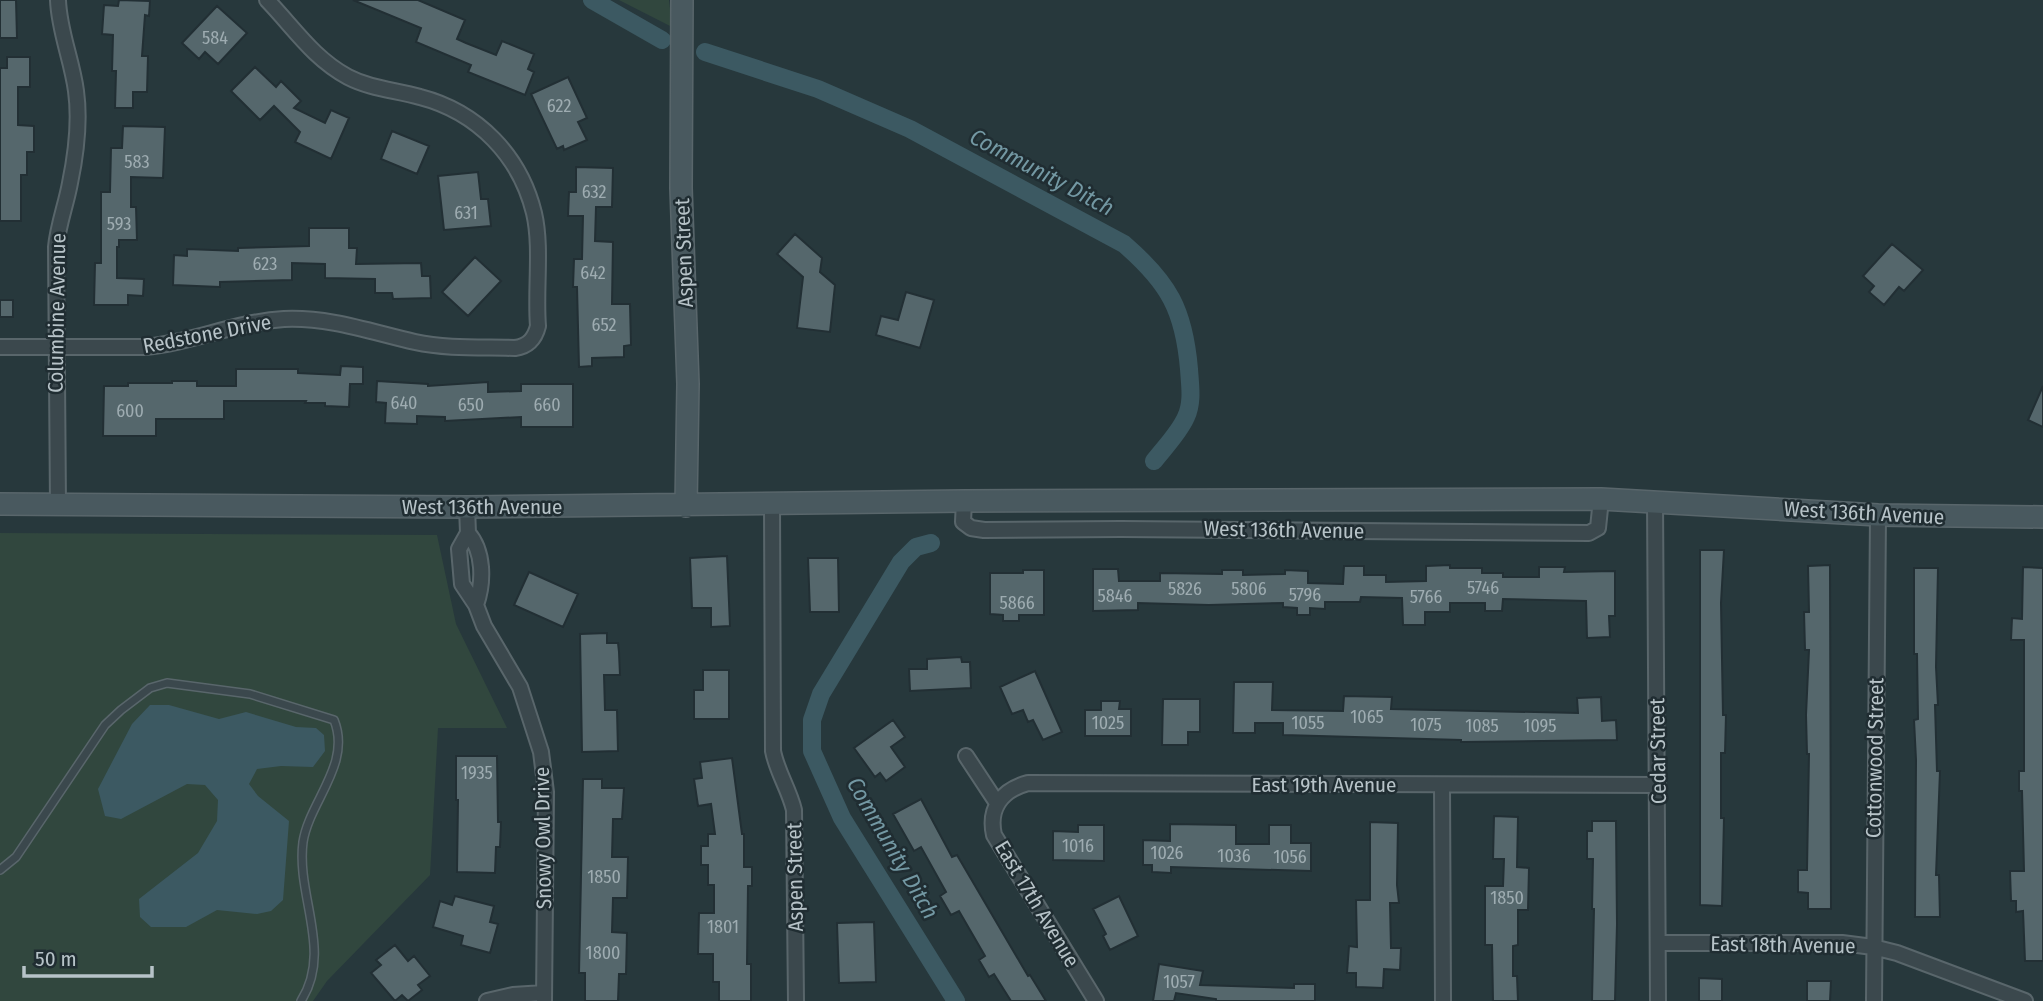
<svg xmlns="http://www.w3.org/2000/svg" width="2043" height="1001" font-family="'Fira Sans Condensed',sans-serif">
<rect width="100%" height="100%" fill="#27383c"/>
<path fill="#31473e" d="M619,0H669L672,27Z
M0,533L437,535L456,624L507,728H438L430,875L327,981L313,1001H0Z"/>
<path fill="#3c5962" d="M150,705H169L219,719L246,712L296,727L316,728L324,735L325,751L313,767L281,766L257,769L249,784L258,796L289,821L283,900L271,911L257,914L217,910L186,927H151L140,917L139,899L198,853L217,821L218,800L205,785L187,784L121,819L105,816L98,789L132,724Z"/>
<g fill="none" stroke-linecap="round" stroke-linejoin="round">
<path stroke="#3c5962" stroke-width="18" d="M592,0L662,40
M705,52L818,89L910,129L1124,244C1169,283 1184,310 1189,369C1190,385 1193,402 1186,417C1179,433 1164,448 1154,461
M931,543L916,547L901,562L821,694L812,720V751L842,818L956,1001"/>
</g>
<path fill="#55676c" stroke="#222f34" stroke-width="2" d="M0,0H16L17,38H0Z
M119,0L150,1L149,16L145,15L142,56H148L147,92H133V108H115L116,71H112L113,35L102,34L104,5L118,6Z
M353,0H418L465,20L457,39L466,43L496,55L502,41L534,54L528,69L534,72L525,95L468,72L471,65L416,42L421,28Z
M217,6L247,33L218,64L205,52L199,59L182,43Z
M7,57H30V87H18V125L34,126V152H27V175H21V221H0V68H7Z
M255,67L276,87L281,81L301,101L294,108L325,123L331,110L349,118L331,159L295,142L300,132L274,106L260,120L231,91Z
M568,77L587,118L578,122L587,140L564,150L563,146L557,149L531,94Z
M123,126L165,127L163,178L131,177V207H136L137,240H119V247H117V278L144,279L143,296L128,295V305H94L95,263H101V192H110L111,148H122Z
M392,131L429,146L417,174L381,159Z
M576,167L613,168L612,207H596L595,241L613,242L612,304H630L631,345L624,346V357L592,358V366L579,367L577,287H573L574,259H582L583,216H568L569,192H576Z
M478,172L481,199H488L491,226L444,230L438,176Z
M309,228H349V248H357L356,264L421,263L422,276H430L431,298L393,299L392,293H375V279L325,278V264L292,263V280L220,282V287L173,285L174,255L187,256V249L238,251V248L309,246Z
M795,234L822,258L820,272L835,285L830,332L797,328L803,277L777,254Z
M1892,244L1923,270L1904,291L1899,287L1884,305L1869,292L1874,286L1863,276Z
M475,257L501,281L468,316L442,292Z
M906,292L934,300L920,348L876,335L881,316L898,320Z
M0,300H13V317H0Z
M341,366L363,367V384H350L349,407L325,406V403H305L306,401H224V419H156V436H103L104,386H128V383H172V381H197V386H236V369H298V373L340,375Z
M377,381L428,384V386L488,382V392L521,391V384H573V427H521V417L445,421V417L417,416V424L385,423L386,403L376,402Z
M2043,386V427L2028,420Z
M1700,550H1724L1721,603L1723,715H1726L1725,753H1721V818H1724L1722,906L1700,905Z
M727,556L730,626L711,627V608H692L690,558Z
M808,558H838L839,612H810Z
M1450,565V568H1482V573H1503V577H1539V567H1565L1564,572L1615,571V616H1609L1610,637L1587,638L1586,601L1503,599L1502,611H1485V603H1450V612H1425V625H1403L1402,598L1361,597L1360,602H1325V609L1310,608V615H1297V608L1283,607V603L1209,605L1138,603V610L1093,611V569H1118L1119,581H1160V573L1222,574V570H1243V575L1285,574V570L1308,571V583L1343,584L1344,566H1364V575H1386V582L1426,581V566Z
M1830,565L1831,909H1808V893L1798,892V870H1807L1809,754H1807L1806,715L1809,650H1805L1804,612H1809L1808,566Z
M2023,567L2043,568V961H2025L2023,911L2016,912V901H2011L2010,871H2024L2022,791H2019V771H2024V640H2011L2012,618L2022,619Z
M1914,568H1938L1936,667L1938,705H1935L1937,771H1940L1936,875H1939L1940,917H1915L1916,760L1914,720L1918,719L1917,654H1914Z
M1023,570H1044V615H1019V621H1003V615L990,614V573H1023Z
M529,572L578,594L563,627L514,605Z
M607,633V643H618L619,652L620,675H604L605,710H617L618,751L582,752L580,634Z
M961,657L962,662H970L971,688L910,691L909,669H927V659Z
M703,670H729V719H694V690H703Z
M1035,671L1062,732L1043,740L1033,720L1028,722L1023,710L1012,714L1000,687Z
M1234,682H1273L1272,710L1343,711L1344,696L1392,697L1391,709L1578,713L1577,698L1601,697L1602,721L1616,720L1617,740L1461,742V740L1283,735V723H1255V733H1233Z
M1163,699H1200V732H1188V745H1162Z
M1101,701H1120L1119,709H1131V736H1085V710H1101Z
M893,720L905,737L891,747L905,767L886,781L880,773L875,777L854,748Z
M456,756H497L498,822H501L500,847H496L495,873L457,872L458,800H456Z
M732,758L742,834H744V867H752V886H748L747,964H751V1001H719V982H713V954H698L699,913H714V885H708V865H701V846H708V834H715L711,804L698,806L694,779L702,778L700,762Z
M583,779H602V788H624L622,819H613L612,857H628L627,898H613L612,932L627,933L626,974H619L618,1001H585V973H579Z
M921,799L952,857L957,855L1028,976L1030,975L1046,1001H1011L994,974L989,977L979,960L985,956L959,911L951,915L940,896L946,892L921,847L914,851L893,814Z
M1494,816L1518,817L1517,867L1529,868L1528,910H1518V945L1513,946V976H1517L1518,1001H1493L1492,945H1485V886H1503L1504,859H1493Z
M1592,821H1616L1617,924L1615,1001H1592L1594,909H1592L1593,859H1587V831H1592Z
M1370,822L1398,823L1397,885L1399,903H1390L1391,948H1401L1400,970L1384,969L1383,988L1356,987V973H1347L1349,946L1357,947L1356,900H1370Z
M1170,824L1236,825V844H1269V825H1291V843H1311V871L1171,867V873L1152,872V865H1143V840L1170,841Z
M1078,825H1104V861L1053,860V831L1078,832Z
M455,896L494,906L490,922L498,924L490,953L461,945L463,936L433,927L440,901L452,905Z
M1119,896L1138,936L1110,950L1103,936L1106,934L1093,909Z
M874,922L876,982L839,983L837,923Z
M395,945L408,961L414,956L430,976L418,985L422,990L408,1001L402,995L395,1001L371,973L381,965L376,960Z
M1159,964L1203,971L1200,985L1294,988V984H1315V1001H1216V999L1176,993L1174,1001H1153Z
M1699,978L1722,979V1001H1699Z
M1807,981H1831L1830,1001H1807Z"/>
<g fill="none" stroke-linecap="round" stroke-linejoin="round">
<defs>
<path id="lane" d="M0,870L16,857L105,725L121,710L150,688L167,683L250,694L334,720C352,764 309,802 303,842C296,896 333,951 301,1001"/>
<path id="street" d="M0,347H144C192,343 234,322 284,319C330,317 371,332 415,342C447,349 482,347 515,348C529,346 535,338 538,326C535,290 542,247 534,213C520,156 478,112 420,97C396,90 371,89 348,77C313,58 294,28 267,0
M1655,500L1658,1001
M964,501L963,522L971,528L984,530L1121,529L1589,533L1598,528L1601,499
M58,505L56,247C58,225 66,205 70,183C76,154 80,120 76,91C72,60 59,31 58,0
M772,505L773,751C777,772 789,789 794,810L796,1001
M467,507L468,533L459,549L462,584L476,605L484,626L520,687L541,752L546,792L544,1001
M468,533C484,551 484,582 476,605
M966,756L997,803
M1442,785L1443,1001
M1658,943H1842L1873,947L1897,953L2025,1001
M487,1001L513,995L544,993
M1096,1001L994,835C988,808 1002,790 1028,783L1658,785
M1874,1001L1878,515"/>
<path id="secondary" d="M682,0L681,188L688,384L686,506
M0,504L467,507L964,501L1601,499L1878,515L2043,517"/>
</defs>
<use href="#lane" stroke="#59666b" stroke-width="10"/>
<use href="#street" stroke="#59666b" stroke-width="18"/>
<use href="#secondary" stroke="#59666b" stroke-width="24"/>
<use href="#lane" stroke="#3b484d" stroke-width="7"/>
<use href="#street" stroke="#3b484d" stroke-width="14"/>
<use href="#secondary" stroke="#49595f" stroke-width="21"/>
</g>
<g text-anchor="middle" dominant-baseline="central" stroke-width="5" stroke-linejoin="round" paint-order="stroke">
<g font-size="18" fill="#9eacb1">
<text x="215" y="38">584</text>
<text x="559" y="106">622</text>
<text x="137" y="162">583</text>
<text x="594" y="192">632</text>
<text x="466" y="213">631</text>
<text x="119" y="224">593</text>
<text x="265" y="264">623</text>
<text x="593" y="273">642</text>
<text x="604" y="325">652</text>
<text x="404" y="403">640</text>
<text x="471" y="405">650</text>
<text x="547" y="405">660</text>
<text x="130" y="411">600</text>
<text x="1483" y="588">5746</text>
<text x="1185" y="589">5826</text>
<text x="1249" y="589">5806</text>
<text x="1305" y="595">5796</text>
<text x="1115" y="596">5846</text>
<text x="1426" y="597">5766</text>
<text x="1017" y="603">5866</text>
<text x="1367" y="717">1065</text>
<text x="1108" y="723">1025</text>
<text x="1308" y="723">1055</text>
<text x="1426" y="725">1075</text>
<text x="1482" y="726">1085</text>
<text x="1540" y="726">1095</text>
<text x="477" y="773">1935</text>
<text x="1078" y="846">1016</text>
<text x="1167" y="853">1026</text>
<text x="1234" y="856">1036</text>
<text x="1290" y="857">1056</text>
<text x="604" y="877">1850</text>
<text x="1507" y="898">1850</text>
<text x="723" y="927">1801</text>
<text x="603" y="953">1800</text>
<text x="1179" y="982">1057</text>
</g>
<g font-size="21" fill="#b7c3c8" stroke="#202d32">
<text transform="translate(684 253) rotate(-92)">Aspen Street</text>
<text transform="translate(57 313) rotate(-89)">Columbine Avenue</text>
<text transform="translate(207 334) rotate(-11)">Redstone Drive</text>
<text x="482" y="507">West 136th Avenue</text>
<text transform="translate(1864 513) rotate(3)">West 136th Avenue</text>
<text transform="translate(1284 530) rotate(1)">West 136th Avenue</text>
<text transform="translate(1658 751) rotate(-91)">Cedar Street</text>
<text transform="translate(1875 758) rotate(-89)">Cottonwood Street</text>
<text x="1324" y="785">East 19th Avenue</text>
<text transform="translate(543 838) rotate(-91)">Snowy Owl Drive</text>
<text transform="translate(795 877) rotate(-91)">Aspen Street</text>
<text transform="translate(1037 904) rotate(59)">East 17th Avenue</text>
<text transform="translate(1783 945) rotate(1)">East 18th Avenue</text>
</g>
<g font-size="23" font-style="italic" fill="#7398a3" stroke="#202d32">
<text transform="translate(1042 172) rotate(28)">Community Ditch</text>
<text transform="translate(893 848) rotate(60)">Community Ditch</text>
</g>
</g>
<path d="M24 966v10h128v-10" fill="none" stroke="#b7c3c8" stroke-width="3.5"/>
<text x="35" y="966" font-size="21" fill="#b7c3c8" stroke="#202d32" stroke-width="5" paint-order="stroke">50 m</text>
</svg>
